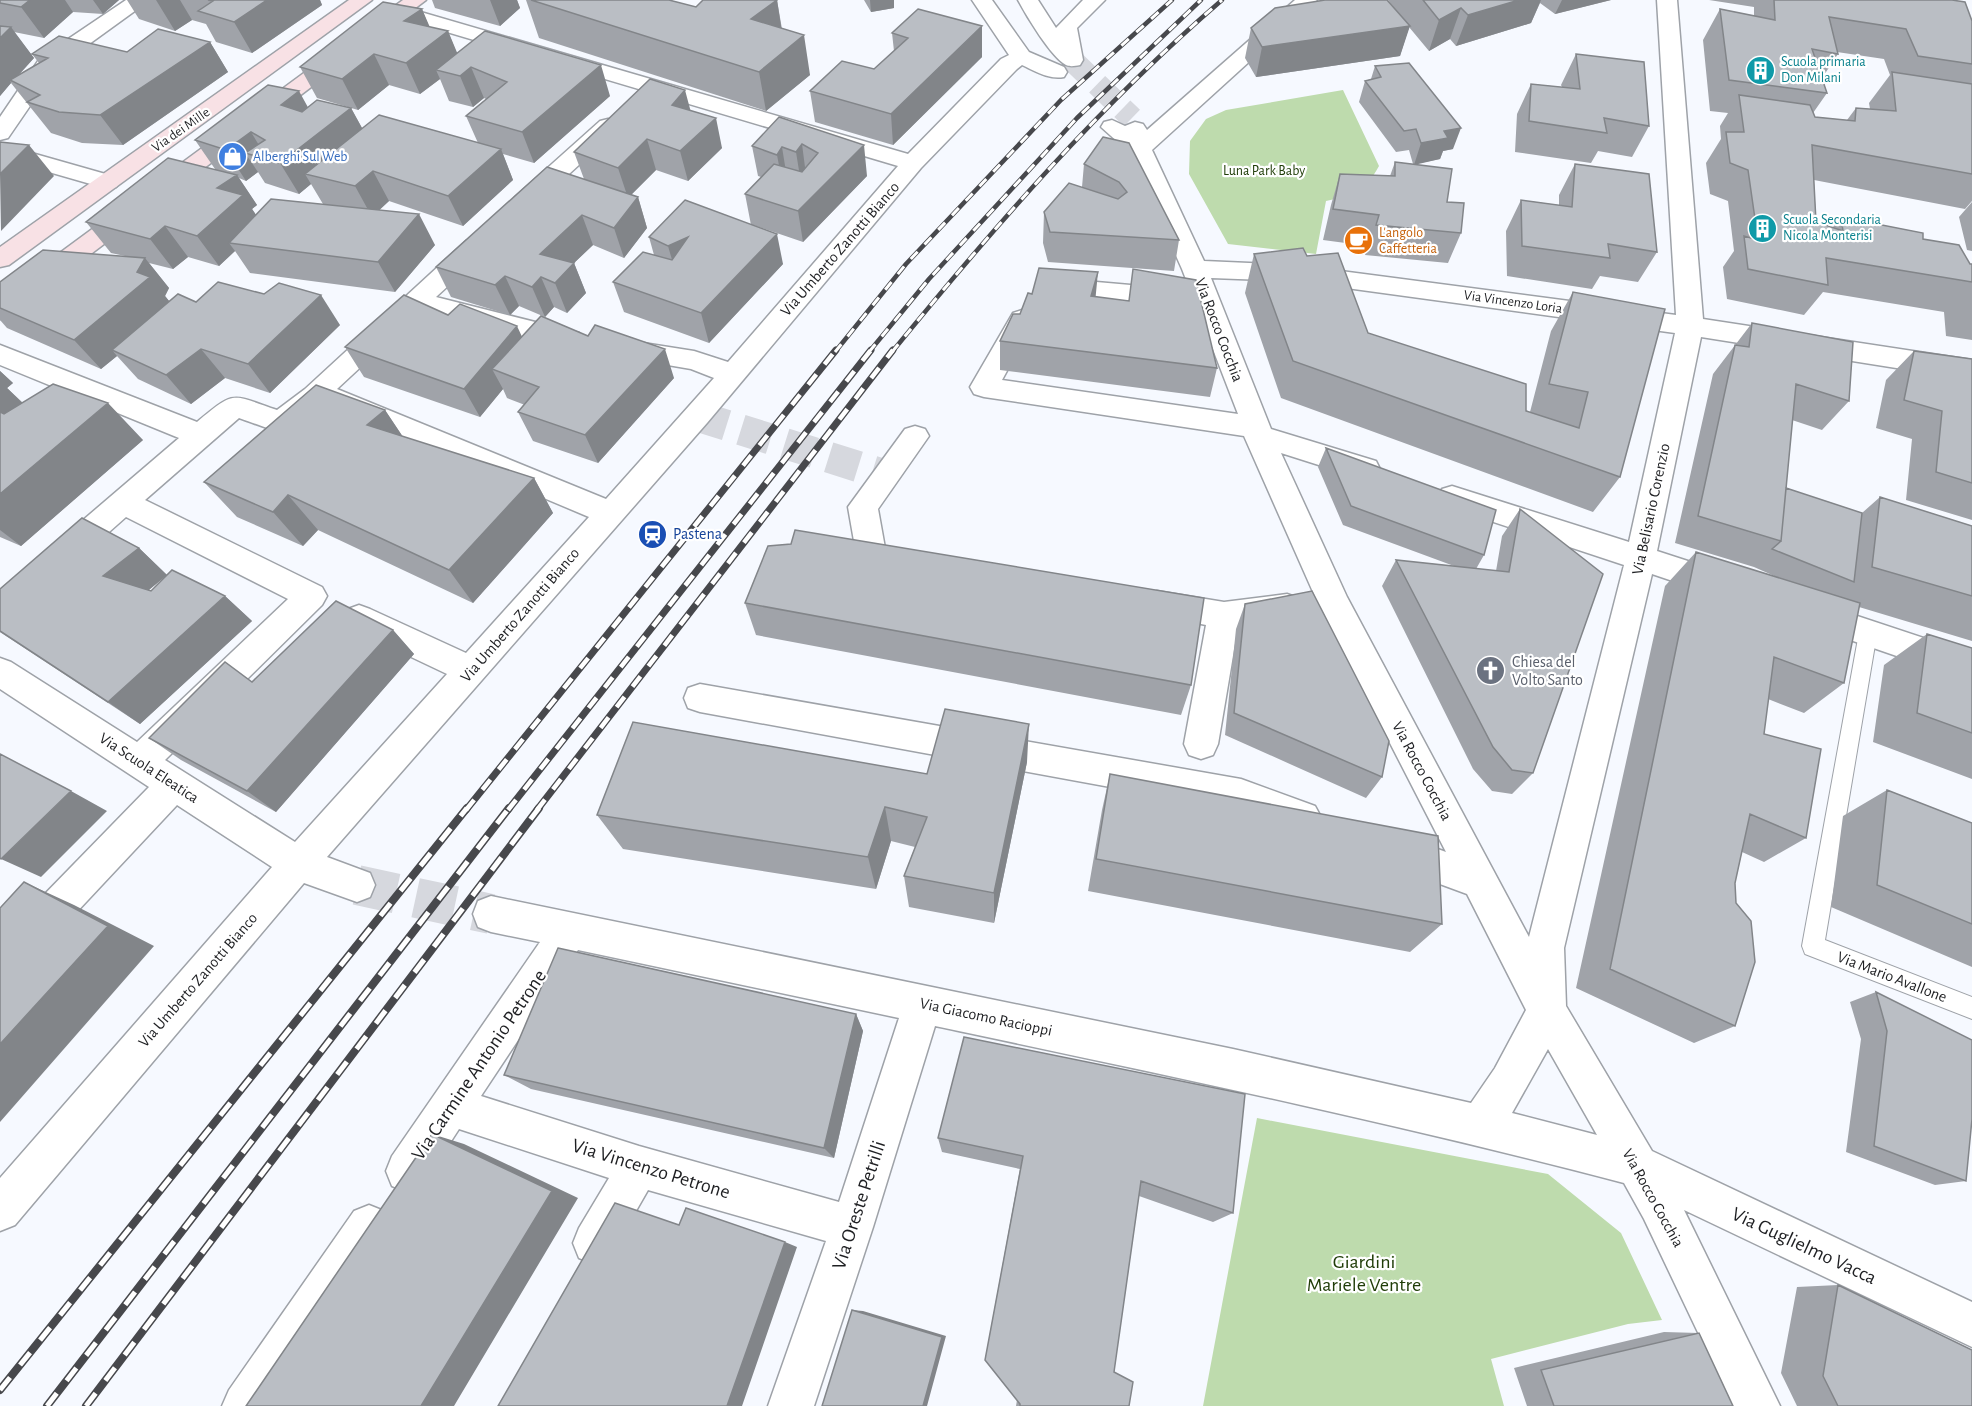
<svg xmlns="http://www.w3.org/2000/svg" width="1972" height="1406" font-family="'Alegreya Sans',sans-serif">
<rect width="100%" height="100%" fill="#f6f9ff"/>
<path fill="#bedbad" d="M1343,90L1379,166C1366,190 1352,195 1326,201L1316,254L1228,244L1189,174L1190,141L1206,119L1226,110Z
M1257,1118L1548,1174L1621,1233L1662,1320L1628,1324L1491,1359L1504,1406H1203Z"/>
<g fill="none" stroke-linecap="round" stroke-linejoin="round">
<path stroke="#d6d8de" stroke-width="23" stroke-dasharray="23 12" stroke-linecap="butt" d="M1072,60L1132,118"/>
<path stroke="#d6d8de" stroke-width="31" stroke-dasharray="31 15" stroke-linecap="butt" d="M697,416L885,475"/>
<path stroke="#d6d8de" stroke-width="40" stroke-dasharray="40 20" stroke-linecap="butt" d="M357,885L491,914"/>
<defs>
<path id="lane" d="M1868,625L1875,627L1877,633L1825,940L1972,997V1019L1805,954L1802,946L1859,633L1861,627Z"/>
<path id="street" d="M126,0H150L56,68L8,138L0,140V117L40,58Z
M972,0H992L1029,52L1064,67L1067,72L1064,77C1049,80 1035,71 1022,65L1017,69L921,168L707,423L327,857L370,873L375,885L370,897L357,902L304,883L15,1225L0,1231V1178L272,867L177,805L13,980L0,986V940L149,787L0,689V658L11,662L137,742L288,599L126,517L11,619L0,623V591L179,438L0,365V345L197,422C236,390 230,394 277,410L305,389L466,241L475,239L484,241L487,247L484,253L436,297L579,333L583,340L579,347C554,354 452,320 421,311L337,389L606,499L714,378L691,369L615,356L611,349L615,342L624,340L694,351L728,362L898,166L393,16L390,12L393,8L400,6L407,8L908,154L1001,59L1009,55ZM320,404L589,517L466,653L370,609L359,605L348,609L343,618L348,627L447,674L295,842L165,760L322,605L327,596L322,587L145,500L239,418C288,435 280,438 320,404Z
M1018,0H1038L1056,28L1083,0H1105L1077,28L1083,60L1080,65C1075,66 1070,67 1066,65C1051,57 1026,15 1018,0Z
M1295,0H1317L1152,150L1204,261L1295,265L1676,315L1657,0H1677L1703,319L1972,360V380L1701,337L1657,551L1734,576L1738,585L1734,594L1723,598L1652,574L1564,948L1566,1006L1652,1151L1972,1302V1347L1684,1210L1780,1406H1733L1644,1219L1624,1183C1396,1123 1166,1075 935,1026L873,1227L814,1406H768L826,1241L648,1190L609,1258L594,1264L579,1258L573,1243L579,1228L609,1178L459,1129L422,1186L407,1192L392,1186L386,1171L392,1156L540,942L491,932L478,927L473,914L478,901L491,896L1233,1049L1471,1103L1495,1068L1526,1010L1467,894L1383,863L1378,851L1383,839L1396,834L1446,852L1317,601L1244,436L984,397L974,394L970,387L1013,313L1022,310L1031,313L1035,319L1002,380L1238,414L1182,269L1130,153L1101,127L1104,122L1112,120L1125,126L1135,122L1143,124L1147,130ZM1211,278L1295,281L1675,333L1629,542L1452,486L1442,489L1437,497L1442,505L1624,565L1529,937L1347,597L1281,453L1366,480L1376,477L1380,469L1376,461L1271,429ZM578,950L899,1018L839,1202L639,1146L481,1096ZM1548,1049L1597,1135L1512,1113Z
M608,119L616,121L619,126L616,131L533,207L524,210L515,207L512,202L515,197L600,121Z
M0,144L116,177L120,182L116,187L108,189L0,158Z
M1051,278L1176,289L1185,292L1189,298L1185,304L1176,307L1042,293L1038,287L1042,281Z
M915,426L925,429L929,436L878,509L885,548L913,553L917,562L913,571L902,574L861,567L857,558L848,507L905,429Z
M1157,591L1224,602L1287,594L1298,598L1303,607L1298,616L1287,620L1238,626L1218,744L1213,755L1201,759L1189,755L1184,744L1206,625L1146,613L1141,604L1146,595Z
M1812,601L1972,654V682L1801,623L1796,614L1801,605Z
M700,684L1241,779L1315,806L1321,817L1315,828L1303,833L1241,811L700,712L688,708L684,698L688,688Z
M369,1205L384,1211L390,1226L384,1241L272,1406H222L229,1390L354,1211Z"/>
<path id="secondary" d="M349,0H372L9,265L0,267V247Z
M403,0H426L9,316L0,319V297Z"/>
</defs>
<use href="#lane" stroke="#9ea2a8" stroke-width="2"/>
<use href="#street" stroke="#9ea2a8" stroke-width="3"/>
<use href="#secondary" stroke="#9ea2a8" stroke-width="3"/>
<use href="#lane" fill="#fff" fill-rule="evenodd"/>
<use href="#street" fill="#fff" fill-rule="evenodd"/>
<use href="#secondary" fill="#f8e1e5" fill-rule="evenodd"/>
<defs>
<path id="rail-far2" d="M835,352L906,264L1061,100L1172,0
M869,352L929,279L1077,118L1201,0
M892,352C994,227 1100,105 1222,0"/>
<path id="rail-far1" d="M466,810L836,350
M508,810L871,350
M537,810L893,350"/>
<path id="rail" d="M0,1390L467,808
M47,1406L509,808
M86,1406L539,808"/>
</defs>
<use href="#rail-far2" stroke="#47484c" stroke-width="4.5"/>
<use href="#rail-far1" stroke="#47484c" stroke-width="7"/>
<use href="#rail" stroke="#47484c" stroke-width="8"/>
<use href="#rail-far2" stroke="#fff" stroke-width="3" stroke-dasharray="10" stroke-linecap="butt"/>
<use href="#rail-far1" stroke="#fff" stroke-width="4.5" stroke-dasharray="13" stroke-linecap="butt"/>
<use href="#rail" stroke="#fff" stroke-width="5" stroke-dasharray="16" stroke-linecap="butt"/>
</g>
<path fill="#a0a3a9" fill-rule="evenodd" d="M0,0H119L103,14L73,12L44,38L14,32L34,58L18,76L39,63L32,54L127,52L210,42L228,72L123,145L82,143L51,133L11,83L0,96Z
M127,0H320L322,5L252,53L216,42L206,24L192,20L175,31L139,19Z
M432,0H517L520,8L500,26L435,8Z
M526,0H669L696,7L777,0L782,29L810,75L766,111L539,38Z
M864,0H894V8L871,12Z
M1388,0H1611L1555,14L1540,3L1531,23L1456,46L1450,39L1429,51L1409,27L1400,56L1256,77L1245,58L1251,28L1395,9Z
M1709,0H1952L1972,21V201L1965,209L1814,180L1816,222L1833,227L1841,217L1923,239L1970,264H1972V340L1946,336L1944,312L1823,292L1804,315L1727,299L1723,267L1734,251L1728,201L1710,194L1706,163L1721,139L1720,126L1728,113L1710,111L1703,40L1720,9L1754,16V7ZM1837,52L1884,59L1890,75L1869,103L1870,109L1856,108L1847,120L1815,117L1813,113L1827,93L1822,78L1838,54Z
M422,9L429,27L448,31L457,54L610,96L534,163L503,154L513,180L463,226L389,201L379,210L435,245L395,292L250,273L235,251L219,266L188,257L173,269L149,263L169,288L165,296L169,301L196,302L340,325L270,393L225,378L191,404L138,379L117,356L101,369L7,328L0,320V282L125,256L111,253L86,222L215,169L195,140L308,108H351L362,128L478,143L466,116L486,99L484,98L473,107L449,101L440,79L420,94L389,85L358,110L317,98L300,67ZM258,172L265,183L299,194L311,184L323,204L256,215L252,209L257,205L239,178L246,181Z
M982,26V57L893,145L815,122L810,91L874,69L894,51L892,33Z
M1576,54L1649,126L1632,157L1598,151L1591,163L1515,152L1517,114L1531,84L1562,87L1561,85Z
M1375,66L1453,149L1443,151L1440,159L1415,164L1447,202L1461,233L1448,263L1365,255L1368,246L1323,240L1331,205L1340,174L1390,176L1395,162L1413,164L1409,150L1396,152L1359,102L1365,81L1371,79Z
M690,110L722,148L688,181L656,170L631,195L638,197L647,228L624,258L593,245L574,263L586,293L567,313L554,307L545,317L519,306L510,315L451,297L436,267L584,179L574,152Z
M779,117L867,176L803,242L753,225L783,264L709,343L624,312L613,282L654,255L649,237L751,225L745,194L761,177L758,176L752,146Z
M1129,143L1179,240L1174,271L1048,262L1043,243L1044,212L1082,187L1084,164Z
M1575,164L1657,252L1638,282L1600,276L1592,289L1507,276L1506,231L1521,200L1559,205V195Z
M1972,202V251L1967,250L1959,217Z
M1254,254L1307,256L1368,333L1530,412L1551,331L1573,292L1620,477L1593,512L1281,398L1245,293Z
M1032,294L1096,296L1217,368L1210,397L1000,370V341L1020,314Z
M1752,323L1849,401L1822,430L1792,420L1786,488L1862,513L1880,497L1972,526V641L1859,607L1844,683L1804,713L1768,699L1764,734L1806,838L1764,862L1742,852L1735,883V1026L1694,1043L1576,988L1665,586L1696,552L1786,581L1754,567L1675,543L1713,374Z
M522,337L674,378L598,463L533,441L518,412L525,405L507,398L503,389L480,417L364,377L345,347Z
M1914,351L1972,359V520L1906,500L1912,439L1876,428L1886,380Z
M0,371L13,383L7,388L23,403L143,440L21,546L0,537Z
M385,410L403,437L534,478L553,513L473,603L318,530L303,546L237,517L204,482Z
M1326,448L1484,555L1476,569L1496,571L1502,536L1520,509L1533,773L1512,794L1492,791L1473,769L1382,586L1396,560L1454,566L1343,525L1318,467Z
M139,548L167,575L225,596L252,621L140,724L0,632V589ZM167,575L151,591L149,590Z
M745,603L1191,685L1181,715L756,635Z
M1245,604L1382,777L1366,798L1225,735L1236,629Z
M393,630L414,654L276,812L181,760L149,738Z
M1927,634L1972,648V779L1873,742L1884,665Z
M1027,762L994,923L909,907L904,876L915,847L891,841L876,889L623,849L597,815Z
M1110,774L1442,924L1410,952L1088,891L1102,810Z
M1887,790L1972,823V967L1831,907L1843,816Z
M1876,992L1966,1181L1935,1185L1846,1152L1861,1039L1850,1002Z
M856,1014L863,1031L834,1158L531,1089L504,1075Z
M964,1037L1233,1213L1213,1222L1139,1196L1114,1372L1129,1406H1016L1017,1400L985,1360L1020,1169L942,1152L938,1138Z
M1838,1285L1972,1406H1797L1781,1373L1797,1287Z
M1664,1332L1699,1333L1733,1406H1527L1514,1368Z"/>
<path fill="#828589" d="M30,0H65L73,12L44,38L21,7Z
M93,0H119L103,14Z
M156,0H180L192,20L175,31Z
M267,0H320L322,5L252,53L234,22Z
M490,0H517L520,8L500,26Z
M777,0L783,39L751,19Z
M870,0H894V8L871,12Z
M1519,0H1541L1531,23L1456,46L1468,15Z
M1562,0H1611L1555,14Z
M1461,8L1450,39L1429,51L1439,20Z
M422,9L435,39L404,21Z
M982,26V57L893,145L891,114Z
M1410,26L1400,56L1256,77L1262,47Z
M11,27L34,58L12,82L10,80L11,83L0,96V38Z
M448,31L461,62L436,70L440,79L420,94L406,63Z
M804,35L810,75L766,111L759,72Z
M210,42L228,72L123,145L100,115Z
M374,54L389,85L358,110L342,79Z
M601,65L610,96L534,163L522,132Z
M471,67L484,98L473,107L460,76Z
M685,90L693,120L672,105Z
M299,91L316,122L281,105Z
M351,108L368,139L305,174L311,184L299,194L280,163Z
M716,118L722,148L688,181L680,151Z
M1461,128L1453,149L1443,151L1440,159L1414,165L1421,143L1444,131Z
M251,132L268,160L245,153L258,172L246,181L226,150Z
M647,139L656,170L628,198L618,168Z
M802,144L806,175L801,183L796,152Z
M29,145L54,176L1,231L0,174Z
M864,145L867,176L803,242L798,211Z
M782,147L787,178L783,186L777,155Z
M501,149L513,180L463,226L448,196Z
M373,171L389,201L372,217L355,186Z
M237,175L257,205L252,209L263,225L229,243L235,251L219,266L197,236L217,188Z
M638,197L647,228L624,258L614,228Z
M419,214L435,245L395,292L378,262Z
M582,215L593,245L554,282L540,254Z
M165,226L188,257L173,269L150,239Z
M777,234L783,264L709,343L701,313Z
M688,237L677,277L668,246Z
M145,258L169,288L165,296L174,307L112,350L117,356L101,369L74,340L137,272Z
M574,263L586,293L567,313L555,283Z
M1098,272L1095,303L1091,296Z
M505,276L519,306L510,315L495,285Z
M541,277L554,307L545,317L532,287Z
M321,295L340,325L270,393L248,364Z
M517,326L531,356L492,369L503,389L480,417L464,389Z
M201,349L225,378L191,404L166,375Z
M665,349L674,378L598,463L585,435Z
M0,371L13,383L7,388L36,416L0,419Z
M108,403L143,440L21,546L0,530V494Z
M385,410L409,446L367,425Z
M534,478L553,513L473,603L449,570Z
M288,495L318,530L303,546L273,512Z
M139,548L167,575L134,602L103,576Z
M225,596L252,621L140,724L108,702Z
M393,630L414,654L276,812L247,791Z
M1029,724L1027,762L994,923V893Z
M71,791L107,811L41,877L1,859Z
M885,807L891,841L876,889L868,857Z
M24,882L74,905L154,946L0,1122V1044Z
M856,1014L863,1031L834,1158L824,1148Z
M432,1134L464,1144L578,1198L454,1406H421Z
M785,1242L797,1247L742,1406H727Z
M852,1310L863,1311L946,1336L927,1406H923Z"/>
<path fill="#babec4" stroke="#828589" stroke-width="1.5" d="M0,0H30L21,7L0,3Z
M208,0H267L234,22L198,11L213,1Z
M531,0H669L696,7L703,0H777L751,19L804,35L759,72Z
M1325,0H1387L1410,26L1262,47L1251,28L1275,8Z
M1423,0H1519L1468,15L1461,8L1439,20Z
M1774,0H1952L1965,2L1972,21V64L1918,56L1906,29L1829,17L1838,54L1812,49L1827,93L1729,80L1720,9L1775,20Z
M383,2L422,9L404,21L448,31L406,63L374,54L342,79L300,67Z
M918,9L982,26L891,114L810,91L842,61L874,69L908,38L892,33Z
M0,26L11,27L0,38Z
M158,29L210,42L100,115L59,112L27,102L40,95L10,80L48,58L32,54L59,36L127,52Z
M485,31L601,65L522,132L466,116L507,82L471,67L460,76L436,70Z
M1576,54L1644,62L1649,126L1604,118L1607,133L1529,121L1531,84L1580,89Z
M1409,63L1461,128L1444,131L1448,138L1421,143L1416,129L1404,131L1365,81L1381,77L1375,66Z
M1892,72L1972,84V174L1812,145L1816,222L1843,231L1841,217L1923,233V239L1959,245L1970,264H1972V282L1826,258L1828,285L1748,269L1744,236L1758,240L1748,170L1730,163L1726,132H1744L1739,95L1810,105L1815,117L1855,121L1856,108L1896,111Z
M650,79L685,90L672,105L716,118L680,151L647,139L618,168L574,152Z
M268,85L299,91L281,105L302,112L317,100L351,108L280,163L245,153L265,140L251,132L226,150L195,140Z
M379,115L501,149L448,196L373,171L355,186L305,174Z
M779,117L864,145L798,211L745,194L774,164L802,172L818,153L802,144L796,152L782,147L777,155L752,146Z
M1103,137L1129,143L1179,240L1050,232L1044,212L1069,183L1118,199L1127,192L1119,182L1084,164Z
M0,142L29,145L0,174Z
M168,158L237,175L217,188L243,195L197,236L165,226L150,239L86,222Z
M1395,162L1452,169L1447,202L1464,203L1461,233L1376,225L1379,215L1333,209L1340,174L1395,176Z
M1575,164L1649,174L1657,252L1608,244L1610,258L1522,246L1521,200L1572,207Z
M547,167L638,197L614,228L582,215L540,254L574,263L555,283L541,277L532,287L505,276L495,285L436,267Z
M271,199L419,214L378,262L229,243Z
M685,200L777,234L701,313L613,282L643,252L672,260L688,237L668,246L649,237Z
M1303,248L1307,256L1338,253L1368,333L1526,384V411L1579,428L1588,392L1549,384L1573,292L1665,309L1620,477L1293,361L1254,254Z
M43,250L145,258L137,272L150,277L74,340L0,308V282Z
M1039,268L1098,272L1091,296L1129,301L1133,269L1196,280L1217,368L1000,341L1013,314H1020L1028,293L1032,294Z
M218,282L264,294L279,283L321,295L248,364L201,349L166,375L112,350L178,294L196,302Z
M404,295L448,315L460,304L517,326L464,389L345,347Z
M541,316L588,336L595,325L665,349L585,435L518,412L539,387L492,369Z
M1752,323L1853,342L1849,401L1796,384L1781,541L1698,516L1735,345L1749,347Z
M1914,351L1972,359V483L1936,472L1942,411L1904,400Z
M53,384L108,403L0,494V412L4,414Z
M316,385L385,410L367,425L534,478L449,570L288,495L273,512L204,482Z
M1326,448L1496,510L1484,555L1351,506Z
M1786,488L1862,513L1854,582L1772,549L1781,541Z
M1880,497L1972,526V596L1872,567Z
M1520,509L1603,574L1533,773L1512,770L1493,747L1396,560L1509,572Z
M82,518L139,548L103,576L151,591L172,570L225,596L108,702L0,631V589Z
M795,530L1204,598L1191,685L745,603L768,546L791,544Z
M1696,552L1860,603L1844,683L1774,657L1764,734L1821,749L1806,838L1750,814L1735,883L1736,903L1751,921L1755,962L1735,1026L1610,969Z
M1312,591L1389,741L1382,777L1234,713L1245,604Z
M336,601L393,630L247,791L149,738L225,662L252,682Z
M1927,634L1972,648V733L1917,713Z
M945,709L1029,724L994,893L904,876L927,817L885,807L868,857L597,815L633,722L927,774Z
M0,754L71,791L1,859L0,858Z
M1110,774L1438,836L1442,924L1096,859Z
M1887,790L1972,823V924L1877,885Z
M24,882L108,926L0,1044V908Z
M558,948L856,1014L824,1148L504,1075Z
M1876,992L1972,1040V1119L1966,1181L1874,1146L1887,1031Z
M964,1037L1245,1094L1233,1213L1141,1181L1114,1372L1133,1382L1129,1406H1020V1404L985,1360L1023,1156L938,1138Z
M432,1134L552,1191L421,1406H246Z
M615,1203L679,1225L686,1208L785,1242L727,1406H498Z
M1838,1285L1972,1350V1406H1838L1823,1376Z
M852,1310L942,1337L923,1406H822Z
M1699,1333L1733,1406H1554L1541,1370Z"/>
<defs>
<symbol id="building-disc" viewBox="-11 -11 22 22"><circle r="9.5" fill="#0f9aa8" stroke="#fff"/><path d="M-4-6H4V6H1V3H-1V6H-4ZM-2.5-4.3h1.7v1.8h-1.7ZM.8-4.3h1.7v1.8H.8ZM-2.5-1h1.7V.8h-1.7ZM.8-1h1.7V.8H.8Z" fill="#fff"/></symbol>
<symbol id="shop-disc" viewBox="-11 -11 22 22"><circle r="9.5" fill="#3f7fe0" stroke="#fff"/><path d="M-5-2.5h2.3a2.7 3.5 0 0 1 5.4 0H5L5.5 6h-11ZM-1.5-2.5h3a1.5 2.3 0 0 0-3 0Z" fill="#fff"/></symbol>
<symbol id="cafe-disc" viewBox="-11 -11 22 22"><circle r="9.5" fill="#e8710a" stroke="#fff"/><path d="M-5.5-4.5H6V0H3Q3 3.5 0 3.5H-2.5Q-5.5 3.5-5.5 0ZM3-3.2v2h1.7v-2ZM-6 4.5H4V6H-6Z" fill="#fff"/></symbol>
<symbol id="station-disc" viewBox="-11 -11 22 22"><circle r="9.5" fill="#1a4fb4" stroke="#fff"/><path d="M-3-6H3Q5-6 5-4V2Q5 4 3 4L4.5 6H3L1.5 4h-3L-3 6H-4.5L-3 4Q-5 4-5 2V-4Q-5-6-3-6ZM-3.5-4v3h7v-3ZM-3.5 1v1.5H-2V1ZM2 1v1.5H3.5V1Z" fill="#fff"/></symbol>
<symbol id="church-disc" viewBox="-11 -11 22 22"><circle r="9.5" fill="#6b7280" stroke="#fff"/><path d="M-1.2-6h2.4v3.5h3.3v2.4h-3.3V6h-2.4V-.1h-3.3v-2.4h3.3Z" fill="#fff"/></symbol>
</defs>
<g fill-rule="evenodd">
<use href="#building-disc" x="1744" y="54" width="33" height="33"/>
<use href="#shop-disc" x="216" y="140" width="33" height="33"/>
<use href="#building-disc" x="1746" y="212" width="33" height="33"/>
<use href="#cafe-disc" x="1342" y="224" width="33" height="33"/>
<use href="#station-disc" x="636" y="518" width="33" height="33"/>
<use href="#church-disc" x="1474" y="654" width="33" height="33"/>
</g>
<g text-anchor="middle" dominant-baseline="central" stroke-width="4.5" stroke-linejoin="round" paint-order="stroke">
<g font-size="14" fill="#0d838f" stroke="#fff" text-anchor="start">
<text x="1781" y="62">Scuola primaria<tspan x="1781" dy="16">Don Milani</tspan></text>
<text x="1783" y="220">Scuola Secondaria<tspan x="1783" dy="16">Nicola Monterisi</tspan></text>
</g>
<g font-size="14" fill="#1e1f22" stroke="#fff">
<text transform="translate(181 130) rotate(-35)">Via dei Mille</text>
<text transform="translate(1513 302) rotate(8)">Via Vincenzo Loria</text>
</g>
<g font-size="14" fill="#366cbe" stroke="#fff" text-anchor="start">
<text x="253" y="157">Alberghi Sul Web</text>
</g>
<g font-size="14" fill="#203d08" stroke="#fff">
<text x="1264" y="171">Luna Park Baby</text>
</g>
<g font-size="14" fill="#c56008" stroke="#fff" text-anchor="start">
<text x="1379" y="233">L'angolo<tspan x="1379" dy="16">Caffetteria</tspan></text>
</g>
<g font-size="16" fill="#1e1f22" stroke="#fff">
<text transform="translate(840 249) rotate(-49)">Via Umberto Zanotti Bianco</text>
<text transform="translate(1219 330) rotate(69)">Via Rocco Cocchia</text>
<text transform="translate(1651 509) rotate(-78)">Via Belisario Corenzio</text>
<text transform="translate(520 615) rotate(-49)">Via Umberto Zanotti Bianco</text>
<text transform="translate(149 768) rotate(33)">Via Scuola Eleatica</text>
<text transform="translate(1422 771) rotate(62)">Via Rocco Cocchia</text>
<text transform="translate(1892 977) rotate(21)">Via Mario Avallone</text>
<text transform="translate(198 980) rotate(-49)">Via Umberto Zanotti Bianco</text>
<text transform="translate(986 1017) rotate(12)">Via Giacomo Racioppi</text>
<text transform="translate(1653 1198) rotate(61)">Via Rocco Cocchia</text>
</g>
<g font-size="16" fill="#164399" stroke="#fff" text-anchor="start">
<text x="673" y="534">Pastena</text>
</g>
<g font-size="16" fill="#5b616d" stroke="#fff" text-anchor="start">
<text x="1512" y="662">Chiesa del<tspan x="1512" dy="18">Volto Santo</tspan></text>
</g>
<g font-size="20" fill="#1e1f22" stroke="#fff">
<text transform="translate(479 1065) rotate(-56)">Via Carmine Antonio Petrone</text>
<text transform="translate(651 1169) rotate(17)">Via Vincenzo Petrone</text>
<text transform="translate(859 1205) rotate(-72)">Via Oreste Petrilli</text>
<text transform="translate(1804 1246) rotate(25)">Via Guglielmo Vacca</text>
</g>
<g font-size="20" fill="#203d08" stroke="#fff">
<text x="1364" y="1262">Giardini<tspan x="1364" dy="23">Mariele Ventre</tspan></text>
</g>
</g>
</svg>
